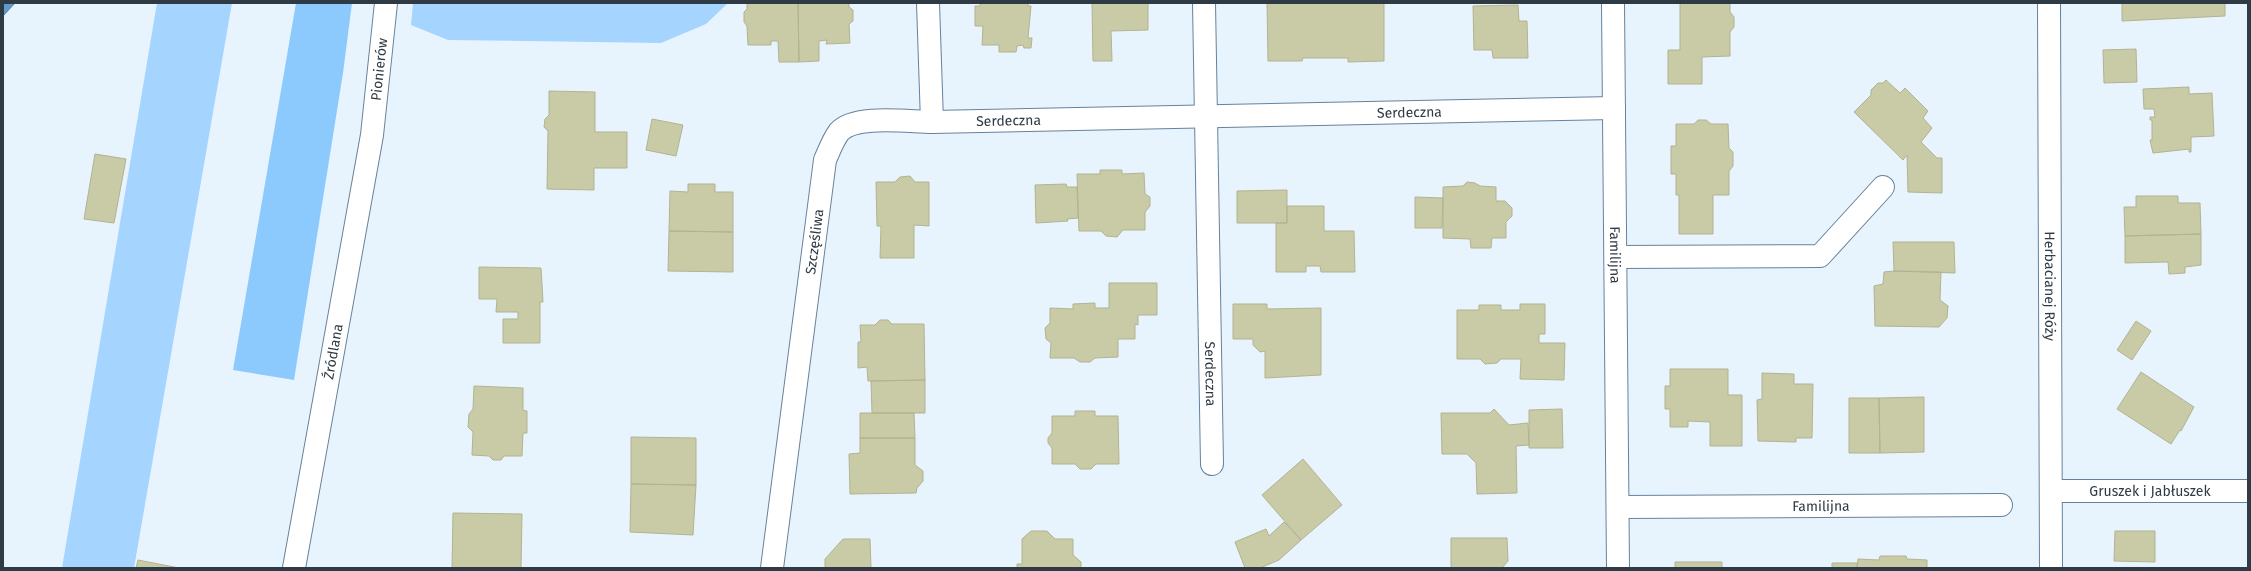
<svg xmlns="http://www.w3.org/2000/svg" width="2251" height="571" font-family="'Fira Sans',sans-serif">
<rect width="100%" height="100%" fill="#e7f4fe"/>
<path fill="#a5d5fe" d="M157,3H232L134,568H62Z
M413,3H728L706,24L661,43L448,40L411,25Z"/>
<path fill="#8ccafd" d="M296,3H352L343,73L294,380L233,370Z"/>
<path fill="#5e9acb" stroke="#507da2" d="M3,3H15L3,16Z"/>
<path fill="#c9caa6" stroke="#b2b390" d="M747,3H798L799,62H779L778,41H771V45H748L747,26L744,22V12L747,9Z
M798,3H849V7L853,10V21L849,24L850,43L826,44L827,40L819,41V61L799,62Z
M980,3H1028V6H1031L1028,38H1032L1031,48H1024L1023,45L1017,46L1016,52H999V45H982L983,26H975V6H980Z
M1092,3H1148V30L1111,31L1112,61H1093Z
M1267,3H1384V61L1348,62V58H1303L1302,61H1268Z
M1680,3H1730V12L1734,17V27L1730,32V56L1702,57V84H1668V50H1680Z
M2122,3H2225V16L2122,21Z
M1518,5L1519,21H1527L1528,58H1493L1492,50H1474L1473,6Z
M2136,49L2137,82L2104,83L2103,50Z
M1886,80L1900,93L1905,88L1928,111L1923,118L1932,128L1921,142L1937,158H1942V193L1908,192L1907,155L1903,160L1854,112L1871,95V90L1878,83H1883Z
M2189,87V94L2212,93L2214,136L2191,137V152H2189V149L2153,153L2150,140H2152V120H2150V117H2155L2154,109H2144L2143,89Z
M549,91L595,92V132H627V168H594V190L547,189L548,131L544,127L545,119L549,115Z
M652,119L683,125L676,156L646,150Z
M1698,120H1706L1711,124H1728L1729,148L1733,152V166L1729,171V195H1713V234H1679V195H1676V174H1671V146H1676V124H1694Z
M95,154L126,159L114,223L84,219Z
M1100,170H1122V174L1144,173L1145,194L1150,197V206L1145,212V230H1123L1117,237L1106,236L1101,231H1079L1077,174H1100Z
M910,176L915,182H929V226L914,225V258H880L881,226H877L876,182H895L900,177Z
M1467,182L1475,183L1480,186L1496,187V201H1505L1512,208V216L1506,222V238H1492L1491,248H1471L1470,239L1443,238V187L1463,186Z
M688,184H715V192H733V232L669,231L670,191L688,192Z
M1066,184L1067,187H1077L1078,218L1067,219L1068,221L1036,223L1035,185Z
M1287,190V223H1237V191Z
M2136,196H2178V203H2200L2201,234L2125,236L2124,207H2136Z
M1415,197L1443,198L1442,228H1415Z
M1287,206H1324V231H1354L1355,272H1321L1320,266H1306V272H1276V223H1287Z
M669,231L733,232V272L668,271Z
M2201,234V265L2185,267V273L2169,274L2168,262L2125,263V236Z
M1893,242H1954L1955,273L1894,271Z
M479,267L541,268L543,302H540V343H503V319H518V312H496L497,299H479Z
M1894,271L1941,272L1940,300L1948,306L1947,318L1939,327L1875,326L1874,286L1883,284L1884,272Z
M1109,283H1157V315H1138V325L1135,324V339H1118V357L1095,358L1090,362H1080L1074,358H1050L1051,343L1046,339L1045,328L1050,323V308L1073,309V304L1095,303V308H1109Z
M1233,304H1267V309L1321,308V375L1265,378V351L1260,352L1253,345V339H1233Z
M1520,304H1545V334H1539V343H1565L1564,380L1520,379L1521,359H1501L1497,363L1485,364L1480,359H1457V310H1479V305H1501V310H1520Z
M880,320H888L892,324H924L925,380L868,381L867,367L858,368V342H861L860,325H875Z
M2136,321L2151,331L2132,360L2117,350Z
M1670,369H1728V395H1742V446H1710V422L1688,421V427H1670V409H1665V386H1670Z
M2141,372L2194,407L2181,431L2180,430L2171,444L2117,409Z
M1762,373L1794,374V384H1813L1812,438H1796V442L1758,441L1757,400L1762,399Z
M925,380V413H872L871,381Z
M474,386L523,388V410L527,411V433H523L522,456H504L501,460H493L489,456L472,455L473,432L468,427L469,414L473,409Z
M1924,397V452L1880,453L1879,398Z
M1849,398H1879L1880,453H1849Z
M1494,409L1509,425L1528,423L1529,445L1516,446L1517,493L1477,494L1476,463L1467,454H1442L1441,413H1490Z
M1562,409L1563,448H1529V410Z
M1075,411H1095V416H1118L1119,464H1096L1091,469H1080L1075,464H1052V448L1048,443V438L1052,433V416H1075Z
M860,413H914L915,438H860Z
M631,437L696,438V485L631,484Z
M860,438H915V465L923,471V481L917,488L916,493L850,494L849,454L860,453Z
M1303,459L1342,505L1301,540L1262,495Z
M631,484L696,485L693,535L630,532Z
M453,513L522,514L521,568H452Z
M1284,522L1301,540L1279,560L1260,568H1245L1235,542L1266,529L1269,536Z
M1031,531H1047L1055,539H1073V555L1081,562V568H1017V564H1022V539Z
M2115,531H2155V562L2114,561Z
M1451,538H1507L1508,561L1502,568H1451Z
M843,539H870L871,568H825V559Z
M1880,556H1906L1907,559L1927,560V568H1857L1858,559L1879,560Z
M138,560L179,568H136Z
M1675,562H1722V568H1675Z
M1832,563H1857V568H1832Z"/>
<g fill="none" stroke-linecap="round" stroke-linejoin="round">
<defs>
<g id="minor">
<path d="M928,3L932,122"/>
<path id="s1" d="M1204,3L1212,464"/>
<path id="s2" d="M1613,3L1618,568"/>
<path id="s3" d="M2049,3L2051,568"/>
<path d="M1616,257L1820,256L1883,187"/>
<path id="s4" d="M2051,491H2248"/>
<path id="s5" d="M1618,507L2001,505"/>
<path id="s6" d="M772,568L825,160C829,151 833,140 839,132C855,114 909,122 932,122L1614,108"/>
</g>
<g id="major">
<path id="s7" d="M294,568L372,135L386,3"/>
</g>
</defs>
<use href="#minor" stroke="#66829a" stroke-width="24"/>
<use href="#major" stroke="#66829a" stroke-width="24"/>
<use href="#minor" stroke="#fff" stroke-width="22"/>
<use href="#major" stroke="#fff" stroke-width="22"/>
</g>
<g text-anchor="middle" dominant-baseline="central" stroke-width="3.5" stroke-linejoin="round" paint-order="stroke">
<g font-size="14" fill="#2e3a44" stroke="#fff">
<text stroke="none"><textPath href="#s7" startOffset="506">Pionierów</textPath></text>
<text stroke="none"><textPath href="#s6" startOffset="1016">Serdeczna</textPath></text>
<text stroke="none"><textPath href="#s6" startOffset="615">Serdeczna</textPath></text>
<text stroke="none"><textPath href="#s6" startOffset="329">Szczęśliwa</textPath></text>
<text stroke="none"><textPath href="#s2" startOffset="252">Familijna</textPath></text>
<text stroke="none"><textPath href="#s3" startOffset="283">Herbacianej Róży</textPath></text>
<text stroke="none"><textPath href="#s7" startOffset="220">Źródlana</textPath></text>
<text stroke="none"><textPath href="#s1" startOffset="371">Serdeczna</textPath></text>
<text stroke="none"><textPath href="#s4" startOffset="99">Gruszek i Jabłuszek</textPath></text>
<text stroke="none"><textPath href="#s5" startOffset="203">Familijna</textPath></text>
</g>
</g>
<rect width="2251" height="571" fill="none" stroke="#2e3a44" stroke-width="8"/>
</svg>
